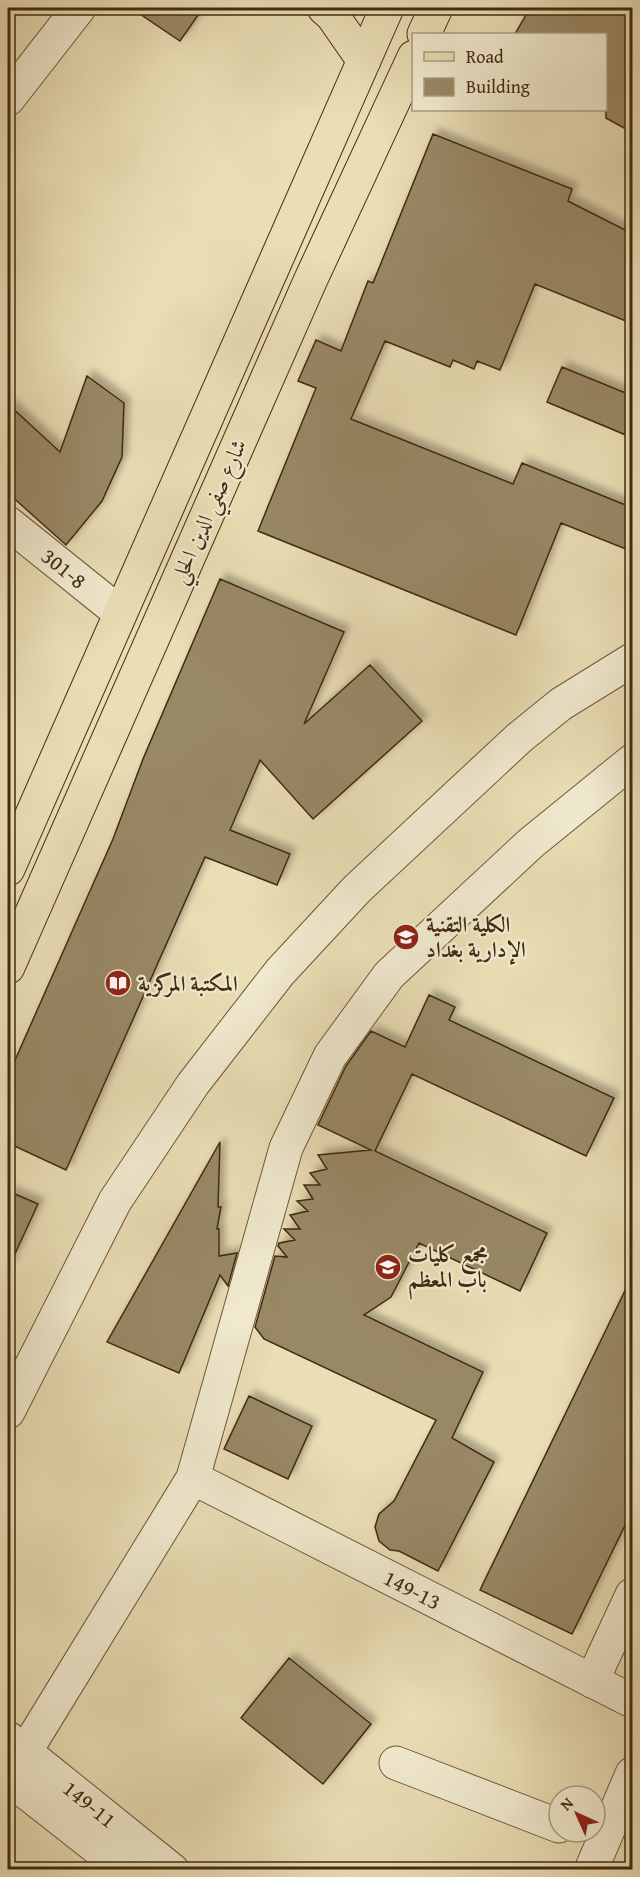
<svg xmlns="http://www.w3.org/2000/svg" width="640" height="1877" font-family="'Gentium Book Plus',Amiri,serif">
<defs>
<filter id="shadow"><feDropShadow dx="5.5" dy="-5.5" stdDeviation="3" flood-color="#0004"/></filter>
</defs>
<rect width="100%" height="100%" fill="#eadeb5"/>
<filter id="stains"><feTurbulence type="fractalNoise" baseFrequency=".00333" numOctaves="4"/><feColorMatrix values="0 0 0 0 .2 0 0 0 0 .09 0 0 0 0 .02 0 0 0 .5 -.17"/></filter>
<radialGradient id="worn" r=".72"><stop offset=".6" stop-color="#630" stop-opacity="0"/><stop offset="1" stop-color="#630" stop-opacity=".3"/></radialGradient>
<path fill="#986" stroke="#412b11" stroke-width="1.5" filter="url(#shadow)" d="M131,8H203L180,41Z
M530,8H633V133L606,118V34H515Z
M433,134L572,189L568,201L633,234V324L535,284L500,370L477,361L474,369L453,360L450,367L385,341L351,419L513,484L522,463L633,508V552L561,523L516,635L258,531L316,388L298,381L316,340L341,351L368,281L373,283Z
M562,367L633,396V438L547,402Z
M87,376L124,403L122,457L102,501L66,545L8,493V404L60,452Z
M220,579L344,632L304,724L370,665L422,721L313,819L260,760L230,830L290,854L277,885L205,857L66,1170L8,1143V1076L113,839L143,759Z
M429,995L455,1007L449,1020L614,1098L586,1156L412,1074L375,1151L547,1233L520,1291L419,1243L391,1297L364,1315L483,1372L452,1438L494,1462L438,1571L399,1551L390,1550L379,1541L375,1527L379,1514L394,1501L436,1420L264,1339L255,1327L275,1256L287,1257L278,1246L279,1243L295,1240L284,1229H300L290,1215L308,1211L297,1201L313,1199L304,1185H320L310,1173L327,1169L318,1155L371,1150L318,1125L346,1066L371,1031L405,1047Z
M220,1142L218,1207H221L217,1229H219V1256L237,1253L228,1286L220,1275L179,1373L107,1342Z
M8,1191L38,1204L8,1269Z
M633,1274V1509L572,1634L480,1590Z
M249,1396L312,1426L288,1479L224,1449Z
M289,1658L371,1724L323,1784L241,1718Z"/>
<g fill="none" stroke-linecap="round" stroke-linejoin="round">
<defs>
<g id="minor">
<path d="M8,99L79,8"/>
<path id="s1" d="M8,523L120,613"/>
<path d="M8,1412L115,1201L193,1084L280,972L357,889L519,738L561,704L632,660"/>
<path id="s2" d="M193,1478L632,1701"/>
<path d="M592,1681L632,1595"/>
<path id="s3" d="M8,1738L172,1870"/>
<path d="M25,1752L193,1478L286,1148L330,1056L389,975L531,843L632,761"/>
<path d="M396,1763L559,1826"/>
<path d="M8,1778L125,1870"/>
<path d="M591,1870L632,1774"/>
</g>
<path id="major" d="M324,8L332,15L364,61
M424,34L436,8
M8,869L387,8
M8,967L311,279L414,57"/>
</defs>
<use href="#minor" stroke="#6b583a" stroke-width="35"/>
<use href="#major" stroke="#412b11" stroke-width="35"/>
<use href="#minor" stroke="#f1eacf" stroke-width="33"/>
<use href="#major" stroke="#eadeb5" stroke-width="33"/>
</g>
<defs>
<symbol id="university-disc" viewBox="-11 -11 22 22"><circle r="9.5" fill="#8f2418" stroke="#f1eacf"/><path d="M0-5L7-2L0 1L-7-2ZM-4 1L0 2.5L4 1V4Q0 6-4 4Z" fill="#fff"/></symbol>
<symbol id="library-disc" viewBox="-11 -11 22 22"><circle r="9.5" fill="#8f2418" stroke="#f1eacf"/><path d="M-6-4Q-3-5.5-.7-3.5V5Q-3 3-6 4ZM6-4Q3-5.5 .7-3.5V5Q3 3 6 4Z" fill="#fff"/></symbol>
</defs>
<g fill-rule="evenodd">
<use href="#university-disc" x="391" y="922" width="30" height="30"/>
<use href="#library-disc" x="103" y="968" width="30" height="30"/>
<use href="#university-disc" x="373" y="1252" width="30" height="30"/>
</g>
<g text-anchor="middle" dominant-baseline="central" stroke-width="4.5" stroke-linejoin="round" paint-order="stroke">
<g font-size="22" fill="#412b11" stroke="#f1eacf">
<text transform="translate(208 511) rotate(-66)">شارع صفي الدين الحلي</text>
<text stroke="none"><textPath href="#s1" startOffset="72">301-8</textPath></text>
<text stroke="none"><textPath href="#s2" startOffset="246">149-13</textPath></text>
<text stroke="none"><textPath href="#s3" startOffset="105">149-11</textPath></text>
</g>
<g font-size="22" font-weight="bold" fill="#412b11" stroke="#f1eacf" text-anchor="start">
<text x="426" y="924">الكلية التقنية<tspan x="426" dy="25">الإدارية بغداد</tspan></text>
<text x="138" y="983">المكتبة المركزية</text>
<text x="408" y="1254">مجمع كليات<tspan x="408" dy="25">باب المعظم</tspan></text>
</g>
</g>
<rect width="640" height="1877" fill="none" stroke="#eadeb5" stroke-width="30"/>
<rect x="9" y="9" width="622" height="1859" fill="none" stroke="#412b11" stroke-width="3"/>
<rect x="15" y="15" width="610" height="1847" fill="none" stroke="#412b11" stroke-width="1.5"/>
<rect x="412" y="33" width="195" height="78" fill="#f1eacf" stroke="#ab9e83" stroke-width="1.5"/>
<rect x="424" y="52" width="30" height="9" fill="#eadeb5" stroke="#ab9e83" stroke-width="1.5"/>
<text x="466" y="63" font-size="18" fill="#412b11">Road</text>
<rect x="424" y="78" width="30" height="18" fill="#998866" stroke="#ab9e83" stroke-width="1.5"/>
<text x="466" y="93" font-size="18" fill="#412b11">Building</text>
<g transform="translate(577 1814) rotate(315)"><circle r="28" fill="#f1eacf" stroke="#ab9e83" stroke-width="1.5"/>
<path d="M0-4.5L10 22L0 15L-10 22Z" fill="#8f2418"/>
<text y="-9" font-size="16" font-weight="bold" text-anchor="middle" fill="#412b11">N</text>
</g>
<rect width="100%" height="100%" filter="url(#stains)"/>
<rect width="100%" height="100%" fill="url(#worn)"/>
</svg>
